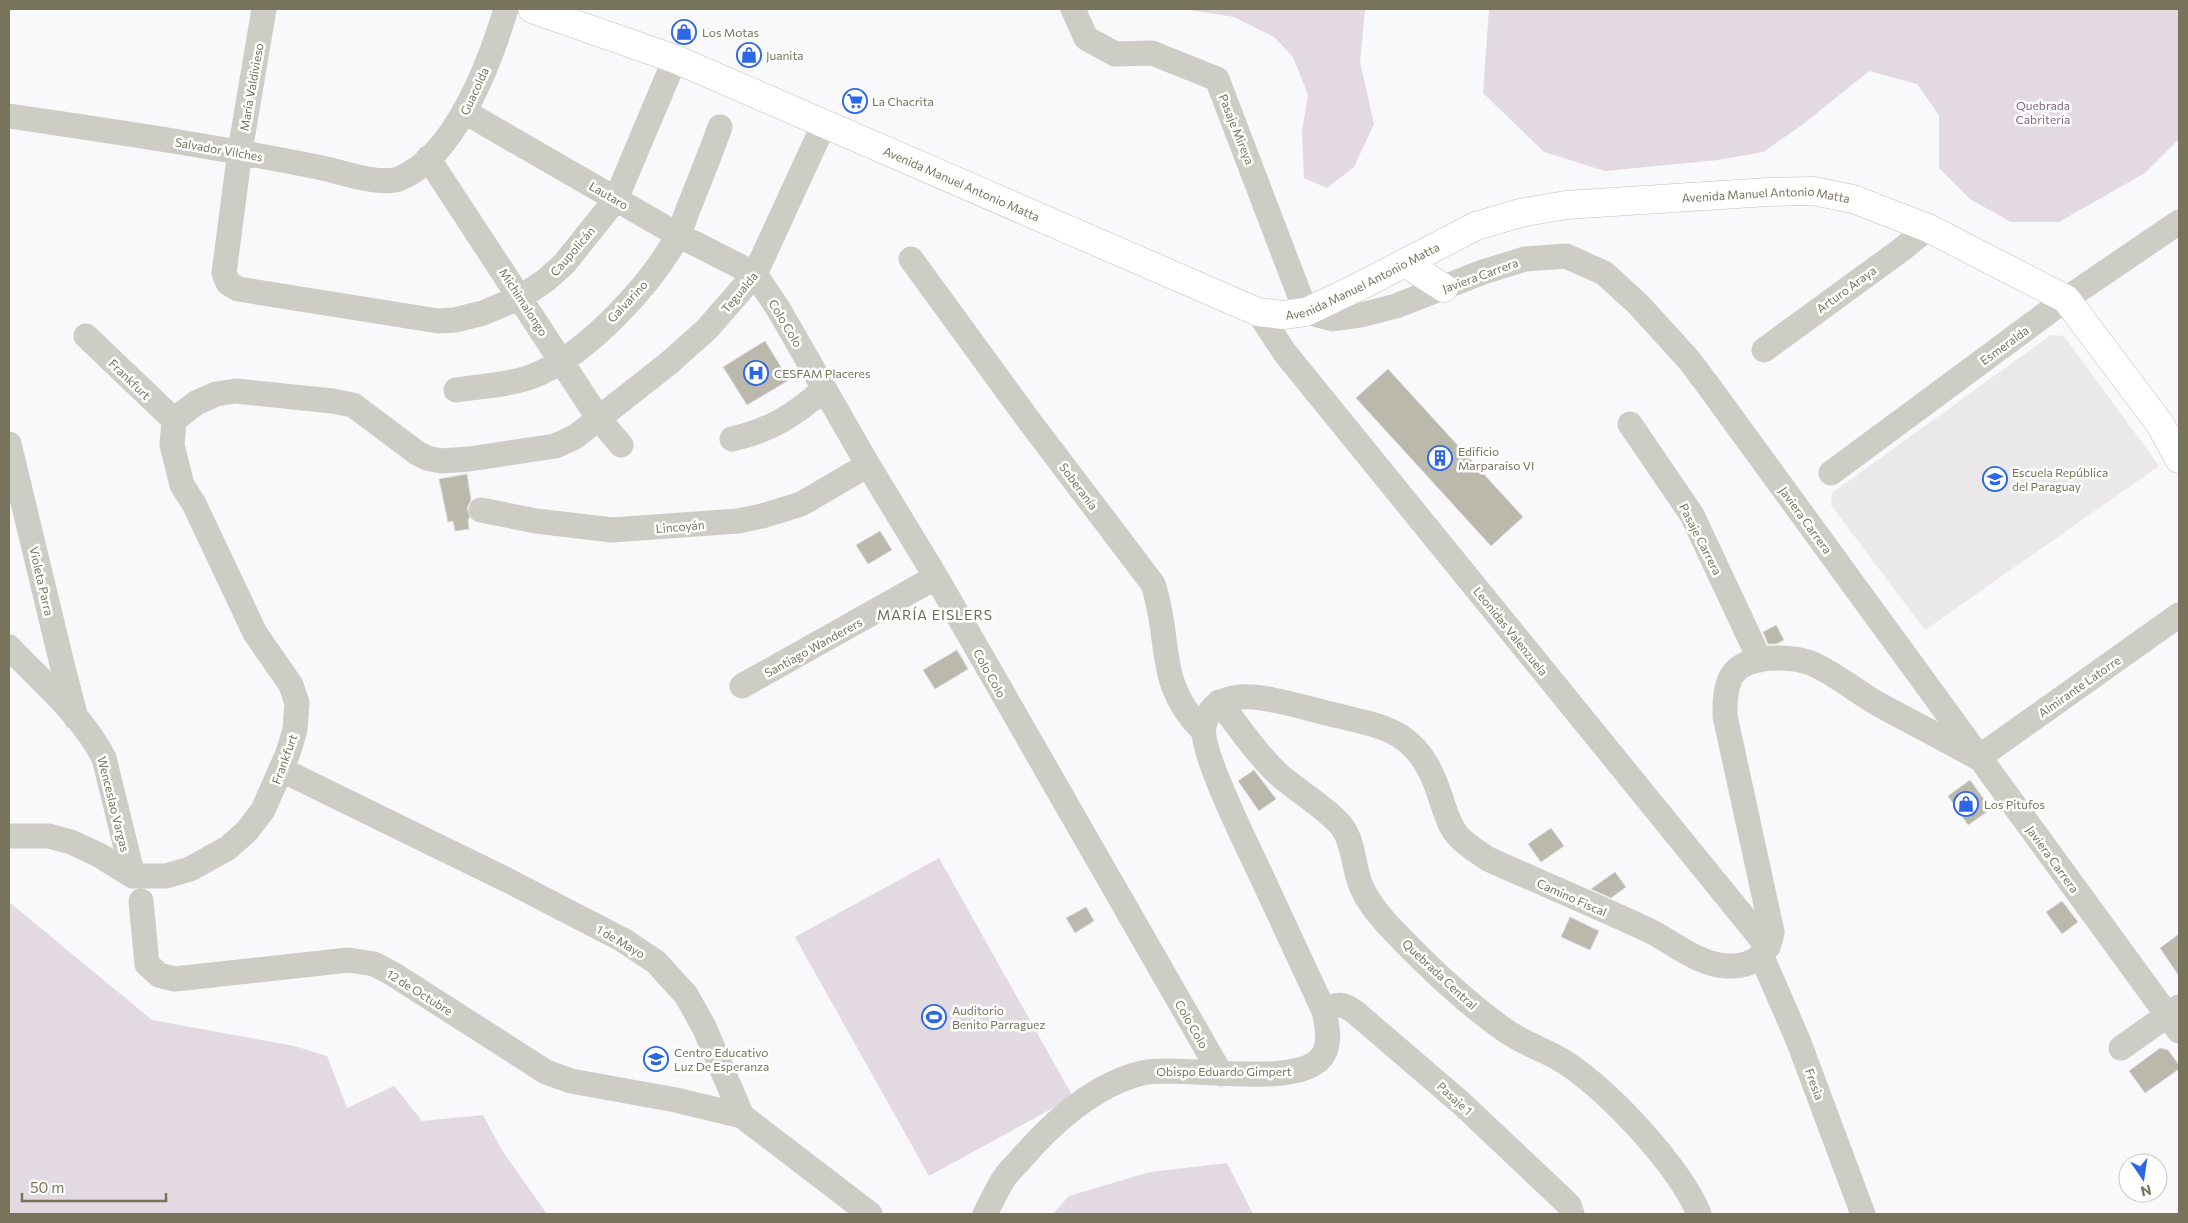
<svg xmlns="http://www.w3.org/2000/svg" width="2188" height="1223" font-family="Commissioner,sans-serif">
<rect width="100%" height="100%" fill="#f9f8fa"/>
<path fill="#eae8e8" d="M2051,335L2064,336L2159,466L1925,630L1831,505L1832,493Z"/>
<path fill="#e2d9e1" d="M1183,9H1365L1360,62L1374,124L1354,167L1327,188L1304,178L1302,131L1308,95L1293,57L1274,37L1234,17Z
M1489,9H2179V139L2145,173L2059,222H2011L1970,199L1939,168V115L1917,84L1869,71L1802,125L1763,152L1718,160L1605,171L1544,152L1483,93Z
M939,858L1073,1097L929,1176L795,937Z
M9,902L152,1020L294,1046L327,1056L347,1108L394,1086L422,1121L483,1115L503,1152L547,1214H9Z
M1227,1163L1253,1214H1053L1069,1196L1150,1172Z"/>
<path fill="#bbb9ac" stroke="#dbdadc" d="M765,341L789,380L747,405L723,367Z
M1388,369L1523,517L1491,546L1356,398Z
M467,474L471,500L467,508L470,518L468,519L469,529L455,531L453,521L448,522L439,479Z
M880,531L892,550L868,564L856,545Z
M1776,625L1784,640L1776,644H1768L1763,632Z
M957,650L968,669L935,689L923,670Z
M1254,770L1276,799L1259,811L1238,781Z
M1970,780L1991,809L1968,825L1948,796Z
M1551,828L1564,846L1541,862L1528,844Z
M1615,872L1626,887L1611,898L1591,889Z
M2062,901L2078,922L2062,934L2046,912Z
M1086,907L1094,921L1075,933L1066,918Z
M1570,917L1599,931L1590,950L1561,937Z
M2179,934V976L2160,948Z
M2160,1048L2168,1050L2179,1065V1069L2145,1093L2129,1071Z"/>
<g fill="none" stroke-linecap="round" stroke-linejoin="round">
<defs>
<g id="major">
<path id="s1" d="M532,9L675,59L1258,312L1283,315L1306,312L1362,285L1476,226L1520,213L1566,205L1768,192L1813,191L1853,199L1928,228L2066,299L2160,424L2179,459"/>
<path d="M1405,263L1444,288"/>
</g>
</defs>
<use href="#major" stroke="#c0bfb6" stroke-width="29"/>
<path stroke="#cdccc5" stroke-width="25" d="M264,9L240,151L224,273L228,283L238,289L438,321L455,320L483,313L521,297L546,280L564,264L616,199L675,59
M1073,9L1086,38L1115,54L1152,53L1217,79L1306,312L1333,319L1361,315L1396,306L1483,272L1525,259L1566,256L1604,273L1638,304L1689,360L1710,388L2179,1031
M465,112L678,235L755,274L779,310L868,465L936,577L1221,1074
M9,116C115,132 221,147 327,169C346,174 383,186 401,178C456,154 490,62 506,9
M428,158L599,419L621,445
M911,259L1027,418L1153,584C1172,642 1155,683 1203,731
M1258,312L1285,353L1768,947
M86,336L174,420
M1764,350L1901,250L1928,228
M456,390C482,386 513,385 538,374C588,352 651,285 677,237C683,226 686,213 691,202C701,177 711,152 720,127
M1630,424L1692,515L1760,660
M732,439C771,430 795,415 824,389
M9,444L62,664L76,718
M1831,473L2066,299L2179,222
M481,510L536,521L612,530L738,521L762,516L801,504L868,465
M9,647C42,682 82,715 104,758L133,876
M742,686L936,577
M1219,702C1238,725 1254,751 1276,772C1294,789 1330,810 1343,828C1355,846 1353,869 1362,888C1368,902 1378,914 1388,925C1424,963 1463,1001 1506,1031C1522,1042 1539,1048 1556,1057C1601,1081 1681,1167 1699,1214
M282,770L507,880L623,940L656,962L686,995L704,1027L742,1116L870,1214
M9,836H49L71,842L99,855L133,876H166L190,869L228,848L247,831L263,810L288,753L295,730L297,703L291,685L255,633L194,504L182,485L172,445L174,420L196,403L216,394L236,391L332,401L353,405L417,453L427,458L441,461L469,459L555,446L575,437L669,363L707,329L755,274L824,124
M141,901L147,964L159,975L175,979L349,960L374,964L393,974L546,1072L571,1081L676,1100L742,1116
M1762,957L1798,1040L1863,1214
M1324,1011C1337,1003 1343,1003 1356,1013L1461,1103L1569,1205L1572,1214
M2121,1048L2179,1007
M985,1214C991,1203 996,1191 1003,1180C1007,1173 1014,1167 1020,1160C1051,1124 1095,1084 1142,1073C1182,1064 1301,1091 1323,1055C1331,1042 1327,1026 1324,1011C1303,965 1281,919 1260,873C1248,847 1199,750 1204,726C1211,693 1246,694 1273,700C1295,704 1317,711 1339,716C1358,721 1383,725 1400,736C1425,752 1435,779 1443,805C1447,816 1450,827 1458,836C1466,845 1478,852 1488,859C1541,883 1595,905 1648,930C1673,942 1698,965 1727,966C1751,967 1769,956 1772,932L1725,716C1725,703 1725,691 1730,679C1742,653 1792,655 1813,664C1837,675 1856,691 1878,704C1911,722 1945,739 1978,758L2179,615"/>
<use href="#major" stroke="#fff" stroke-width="28"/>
</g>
<defs>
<symbol id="shop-ring" viewBox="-11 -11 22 22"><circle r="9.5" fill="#fff" stroke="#2c67e6" stroke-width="1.5"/><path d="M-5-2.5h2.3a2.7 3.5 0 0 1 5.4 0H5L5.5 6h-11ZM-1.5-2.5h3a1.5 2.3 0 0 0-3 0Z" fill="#2c67e6"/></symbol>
<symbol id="supermarket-ring" viewBox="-11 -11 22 22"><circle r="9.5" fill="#fff" stroke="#2c67e6" stroke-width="1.5"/><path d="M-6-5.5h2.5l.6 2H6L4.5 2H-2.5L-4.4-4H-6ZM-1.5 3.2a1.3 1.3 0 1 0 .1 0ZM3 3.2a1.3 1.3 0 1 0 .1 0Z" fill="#2c67e6"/></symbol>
<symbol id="hospital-ring" viewBox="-11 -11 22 22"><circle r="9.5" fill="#fff" stroke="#2c67e6" stroke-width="1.5"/><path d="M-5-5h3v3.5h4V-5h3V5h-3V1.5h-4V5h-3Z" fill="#2c67e6"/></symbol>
<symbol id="building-ring" viewBox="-11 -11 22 22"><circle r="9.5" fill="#fff" stroke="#2c67e6" stroke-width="1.5"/><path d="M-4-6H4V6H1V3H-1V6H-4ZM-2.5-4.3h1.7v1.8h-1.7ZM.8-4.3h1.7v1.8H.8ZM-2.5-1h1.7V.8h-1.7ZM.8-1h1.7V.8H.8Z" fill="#2c67e6"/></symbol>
<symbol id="school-ring" viewBox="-11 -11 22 22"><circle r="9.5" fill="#fff" stroke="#2c67e6" stroke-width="1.5"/><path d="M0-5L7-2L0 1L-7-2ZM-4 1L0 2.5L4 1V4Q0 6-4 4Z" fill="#2c67e6"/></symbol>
<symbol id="stadium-ring" viewBox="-11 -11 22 22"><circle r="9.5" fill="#fff" stroke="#2c67e6" stroke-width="1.5"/><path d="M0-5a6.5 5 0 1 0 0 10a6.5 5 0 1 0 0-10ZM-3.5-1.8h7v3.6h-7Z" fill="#2c67e6"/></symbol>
<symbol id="university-ring" viewBox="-11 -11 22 22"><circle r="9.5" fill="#fff" stroke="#2c67e6" stroke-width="1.5"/><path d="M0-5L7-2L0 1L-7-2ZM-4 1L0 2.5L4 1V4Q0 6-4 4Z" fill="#2c67e6"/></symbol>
</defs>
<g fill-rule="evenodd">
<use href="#shop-ring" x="670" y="18" width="28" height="28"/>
<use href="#shop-ring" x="735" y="41" width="28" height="28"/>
<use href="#supermarket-ring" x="841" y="87" width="28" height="28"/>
<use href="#hospital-ring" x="742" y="359" width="28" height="28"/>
<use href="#building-ring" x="1426" y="444" width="28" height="28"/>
<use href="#school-ring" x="1981" y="465" width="28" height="28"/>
<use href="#shop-ring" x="1952" y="790" width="28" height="28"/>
<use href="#stadium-ring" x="920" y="1003" width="28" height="28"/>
<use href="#university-ring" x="642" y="1045" width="28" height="28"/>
</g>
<g text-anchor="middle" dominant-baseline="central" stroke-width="5" stroke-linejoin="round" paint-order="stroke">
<g font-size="12" fill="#77745b" stroke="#fff" text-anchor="start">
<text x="702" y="32">Los Motas</text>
<text x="766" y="55">Juanita</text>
<text x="872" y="101">La Chacrita</text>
<text x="774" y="373">CESFAM Placeres</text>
<text x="1458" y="451">Edificio<tspan x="1458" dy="14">Marparaíso VI</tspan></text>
<text x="2012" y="472">Escuela República<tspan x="2012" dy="14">del Paraguay</tspan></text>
<text x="1984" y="804">Los Pitufos</text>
<text x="952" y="1010">Auditorio<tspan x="952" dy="14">Benito Parraguez</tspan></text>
<text x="674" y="1052">Centro Educativo<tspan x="674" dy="14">Luz De Esperanza</tspan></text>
</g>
<g font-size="12" fill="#77745b" stroke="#fff">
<text transform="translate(251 87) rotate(-80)">María Valdivieso</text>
<text transform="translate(474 91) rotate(-65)">Guacolda</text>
<text transform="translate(1237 129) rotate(68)">Pasaje Mireya</text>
<text transform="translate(219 149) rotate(10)">Salvador Vilches</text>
<text stroke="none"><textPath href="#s1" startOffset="464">Avenida Manuel Antonio Matta</textPath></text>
<text transform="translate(609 195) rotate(30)">Lautaro</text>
<text stroke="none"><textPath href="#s1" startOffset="1319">Avenida Manuel Antonio Matta</textPath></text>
<text transform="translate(572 251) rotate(-49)">Caupolicán</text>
<text transform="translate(1480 275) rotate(-20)">Javiera Carrera</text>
<text stroke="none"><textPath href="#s1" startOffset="899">Avenida Manuel Antonio Matta</textPath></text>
<text transform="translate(1846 289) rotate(-36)">Arturo Araya</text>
<text transform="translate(739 292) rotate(-50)">Tegualda</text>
<text transform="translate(627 301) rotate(-47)">Galvarino</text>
<text transform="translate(524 302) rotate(57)">Michimalongo</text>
<text transform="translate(786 323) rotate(59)">Colo Colo</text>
<text transform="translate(2004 345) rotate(-36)">Esmeralda</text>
<text transform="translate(130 379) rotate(44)">Frankfurt</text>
<text transform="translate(1079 486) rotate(53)">Soberanía</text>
<text transform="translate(1806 520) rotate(54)">Javiera Carrera</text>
<text transform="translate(680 526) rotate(-5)">Lincoyán</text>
<text transform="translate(1701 539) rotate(63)">Pasaje Carrera</text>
<text transform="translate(42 581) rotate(77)">Violeta Parra</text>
<text transform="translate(1511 631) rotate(51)">Leonidas Valenzuela</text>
<text transform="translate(813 647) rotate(-29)">Santiago Wanderers</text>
<text transform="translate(990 673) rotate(61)">Colo Colo</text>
<text transform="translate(2079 686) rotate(-35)">Almirante Latorre</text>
<text transform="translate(284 759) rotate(-70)">Frankfurt</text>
<text transform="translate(114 804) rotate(76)">Wenceslao Vargas</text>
<text transform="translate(2053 859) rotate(54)">Javiera Carrera</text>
<text transform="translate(1572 897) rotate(24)">Camino Fiscal</text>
<text transform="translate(621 941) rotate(30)">1 de Mayo</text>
<text transform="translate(1440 974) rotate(43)">Quebrada Central</text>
<text transform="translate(420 992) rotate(32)">12 de Octubre</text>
<text transform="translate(1192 1024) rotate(60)">Colo Colo</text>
<text x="1224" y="1071">Obispo Eduardo Gimpert</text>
<text transform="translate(1815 1084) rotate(70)">Fresia</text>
<text transform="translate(1455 1098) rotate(42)">Pasaje 1</text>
</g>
<g font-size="12" fill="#80677a" stroke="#fff">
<text x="2043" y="105">Quebrada<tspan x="2043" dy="14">Cabritería</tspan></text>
</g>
<g font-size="14" letter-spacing="1" fill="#6e6b56" stroke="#fff">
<text x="935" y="614">MARÍA EISLERS</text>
</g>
</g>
<rect width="2188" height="1223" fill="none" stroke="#77745b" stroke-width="20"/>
<g transform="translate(2143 1178) rotate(167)"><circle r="24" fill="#ffffff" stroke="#c9c7bd"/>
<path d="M0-4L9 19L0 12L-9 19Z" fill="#2c67e6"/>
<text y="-8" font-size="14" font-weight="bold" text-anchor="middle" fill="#77745b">N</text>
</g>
<path d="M22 1193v8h144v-8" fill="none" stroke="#77745b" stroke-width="2.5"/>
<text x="30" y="1193" font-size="15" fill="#77745b" stroke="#ffffff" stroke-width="4" paint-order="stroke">50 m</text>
</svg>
